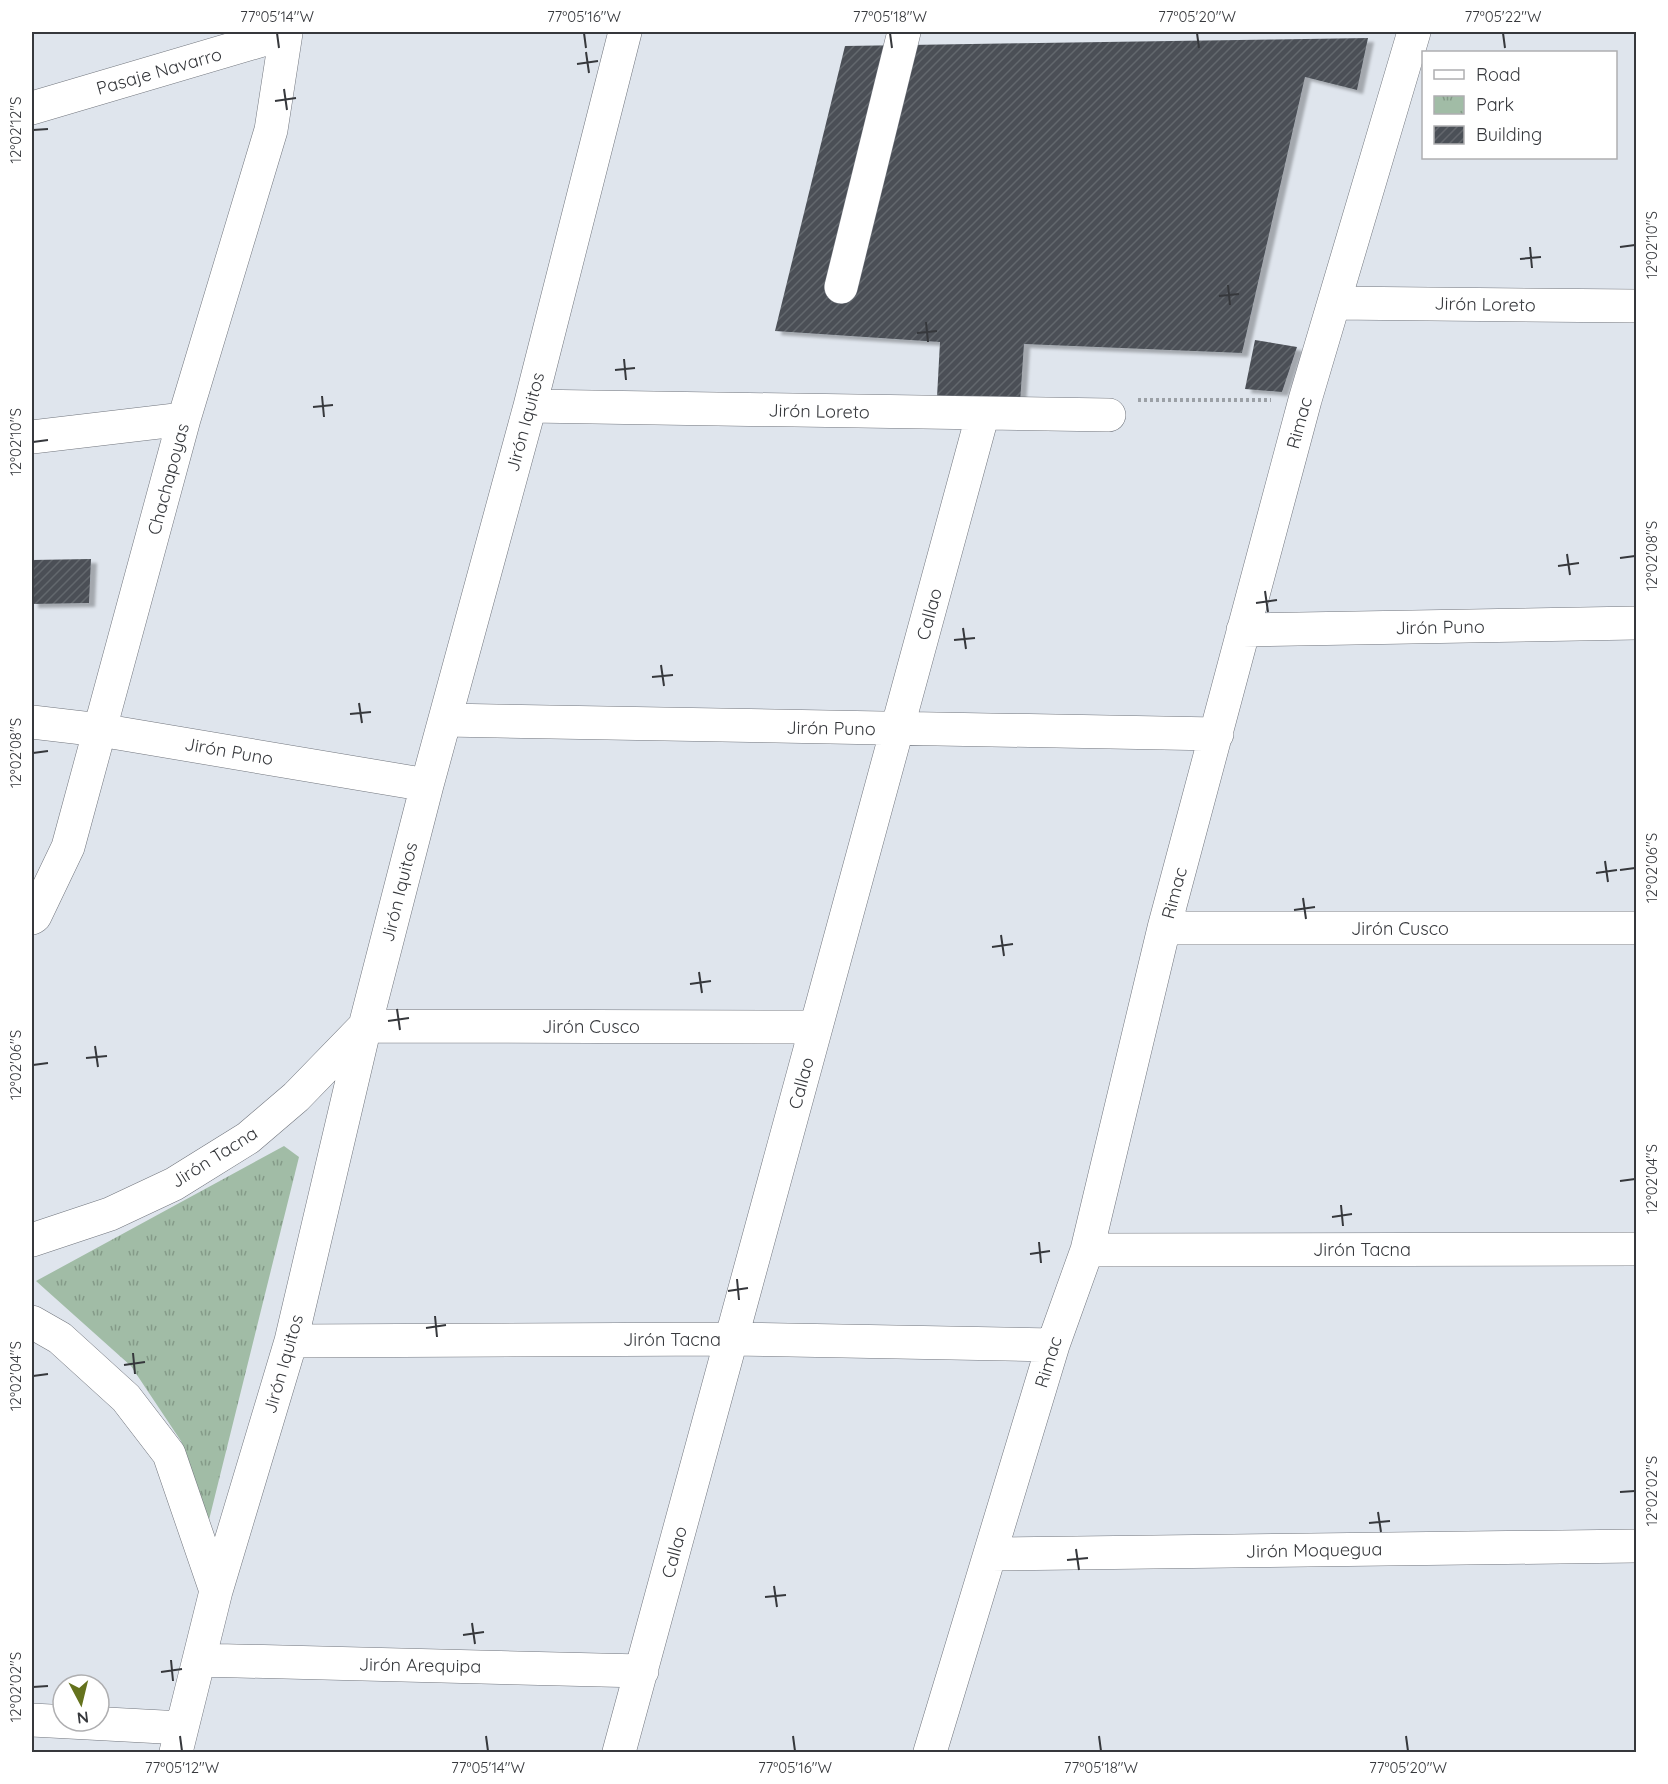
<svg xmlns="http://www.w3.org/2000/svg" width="1668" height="1784" font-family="Quicksand,sans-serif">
<defs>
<pattern id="park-tufts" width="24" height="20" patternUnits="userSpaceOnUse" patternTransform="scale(1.5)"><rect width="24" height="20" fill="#a1bca6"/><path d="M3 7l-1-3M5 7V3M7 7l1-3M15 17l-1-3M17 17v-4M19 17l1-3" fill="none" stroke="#849a88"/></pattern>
<pattern id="building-hatch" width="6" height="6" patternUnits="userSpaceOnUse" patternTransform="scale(1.5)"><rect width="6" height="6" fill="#4b5057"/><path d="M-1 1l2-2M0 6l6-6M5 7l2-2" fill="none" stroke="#63676d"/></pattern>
<filter id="shadow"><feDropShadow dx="6" dy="4" stdDeviation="1.5" flood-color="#0004"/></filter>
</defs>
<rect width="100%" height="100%" fill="#dfe5ed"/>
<path fill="url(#park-tufts)" d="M284,1146L299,1157L207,1528L181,1441L131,1366L36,1281Z"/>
<path fill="url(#building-hatch)" filter="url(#shadow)" d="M1368,38L1357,90L1305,77L1242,353L1024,344L1020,403L937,397L940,342L775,331L845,46Z
M1255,340L1297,347L1282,392L1245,389Z
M91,559L89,603L32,604V560Z"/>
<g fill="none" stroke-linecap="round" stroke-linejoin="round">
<defs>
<path id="minor" d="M32,108L286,33
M841,287L904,32
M1334,303L1636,306
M530,406L1109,415
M32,437L184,419
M1243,630L1636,623
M445,720L1217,734
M32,722L100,730L427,785
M32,918L35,916L68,847L184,419L271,130L286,33
M1164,928H1636
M32,1240L110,1214L174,1184L248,1138L296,1097L365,1026L816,1027
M1087,1250L1636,1249
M32,1322L60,1338L126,1398L169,1454L216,1591
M291,1341L732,1339L1053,1345
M991,1554L1636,1546
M199,1660L642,1671
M32,1720L182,1728
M176,1752L216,1591L291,1341L365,1026L427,785L530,406L625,32
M619,1752L983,413
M930,1752L1053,1345L1087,1250L1164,928L1305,400L1414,32"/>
</defs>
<use href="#minor" stroke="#71757d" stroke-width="34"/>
<path stroke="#9ba0a6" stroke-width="4" stroke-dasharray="3 3" stroke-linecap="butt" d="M1138,400H1271"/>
<use href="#minor" stroke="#fff" stroke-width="33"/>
</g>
<path fill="none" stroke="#36383c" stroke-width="2" d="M277,33L279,48M584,33L586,48M890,33L892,48M1197,33L1199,48M1503,33L1505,48M586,52L589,73M577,64L598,61M284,89L287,110M275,101L296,98M33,130L48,129M1530,247L1532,268M1620,247L1635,245M1520,259L1541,257M1228,285L1230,305M1219,296L1239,294M926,322L928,342M917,333L937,331M624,359L626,380M615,370L635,368M322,396L324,417M313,407L333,405M33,442L48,440M1567,554L1570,575M1620,558L1635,556M1558,566L1579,563M1265,591L1268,612M1256,603L1277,600M963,628L966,649M954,640L975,638M661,665L664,686M652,677L673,675M359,703L362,723M350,714L371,712M33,753L48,751M1605,861L1608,882M1620,870L1635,868M1596,873L1617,870M1303,898L1306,919M1294,910L1315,907M1001,935L1004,956M992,947L1013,944M699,972L702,993M690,984L711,981M397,1009L400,1030M388,1021L409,1018M95,1046L98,1067M86,1058L107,1056M33,1065L48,1063M1620,1181L1635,1179M1341,1205L1343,1226M1332,1217L1352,1214M1039,1242L1041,1263M1030,1254L1050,1251M737,1279L739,1300M728,1291L748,1288M435,1316L437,1337M426,1328L446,1325M133,1353L135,1374M124,1365L145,1362M33,1376L48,1374M1620,1492L1635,1491M1378,1512L1381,1532M1369,1523L1390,1521M1076,1549L1079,1570M1067,1560L1088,1558M774,1586L777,1607M765,1597L786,1595M472,1623L475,1644M463,1635L484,1632M171,1660L173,1681M161,1672L182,1669M33,1687L48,1686M180,1736L182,1751M486,1736L488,1751M793,1736L795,1751M1099,1736L1101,1751M1406,1736L1408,1751"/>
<g text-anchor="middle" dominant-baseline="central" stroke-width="6" stroke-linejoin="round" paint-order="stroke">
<g font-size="18" fill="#36383c" stroke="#fff">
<text transform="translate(159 71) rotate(-16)">Pasaje Navarro</text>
<text transform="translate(1485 304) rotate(1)">Jirón Loreto</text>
<text transform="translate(819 411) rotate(1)">Jirón Loreto</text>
<text transform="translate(525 422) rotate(-75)">Jirón Iquitos</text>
<text transform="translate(1299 423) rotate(-75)">Rimac</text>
<text transform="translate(168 479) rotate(-75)">Chachapoyas</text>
<text transform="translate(929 614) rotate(-75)">Callao</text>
<text transform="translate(1440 627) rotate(-1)">Jirón Puno</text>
<text transform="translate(831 728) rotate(1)">Jirón Puno</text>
<text transform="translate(229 751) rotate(10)">Jirón Puno</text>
<text transform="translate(399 892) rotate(-76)">Jirón Iquitos</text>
<text transform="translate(1174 893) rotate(-75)">Rimac</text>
<text x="1400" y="928">Jirón Cusco</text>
<text x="591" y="1026">Jirón Cusco</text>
<text transform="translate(801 1083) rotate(-75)">Callao</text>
<text transform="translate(214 1157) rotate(-32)">Jirón Tacna</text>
<text x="1362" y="1249">Jirón Tacna</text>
<text x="672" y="1339">Jirón Tacna</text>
<text transform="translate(1048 1362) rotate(-73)">Rimac</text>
<text transform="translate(283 1364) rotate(-74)">Jirón Iquitos</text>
<text transform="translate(1314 1550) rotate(-1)">Jirón Moquegua</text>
<text transform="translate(674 1552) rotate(-75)">Callao</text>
<text transform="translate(420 1665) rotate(1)">Jirón Arequipa</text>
</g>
</g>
<rect width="1668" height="1784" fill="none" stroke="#ffffff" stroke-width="66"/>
<rect x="1422" y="51" width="195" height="108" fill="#ffffff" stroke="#afafb1" stroke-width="1.5"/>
<rect x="1434" y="70" width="30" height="9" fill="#ffffff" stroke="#afafb1" stroke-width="1.5"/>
<text x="1476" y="81" font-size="18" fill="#36383c">Road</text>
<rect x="1434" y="96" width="30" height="18" fill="url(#park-tufts)" stroke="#afafb1" stroke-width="1.5"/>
<text x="1476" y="111" font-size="18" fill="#36383c">Park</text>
<rect x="1434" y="126" width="30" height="18" fill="url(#building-hatch)" stroke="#afafb1" stroke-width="1.5"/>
<text x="1476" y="141" font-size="18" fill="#36383c">Building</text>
<g transform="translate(81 1703) rotate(173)"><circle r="28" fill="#ffffff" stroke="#afafb1" stroke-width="1.5"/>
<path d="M0-4.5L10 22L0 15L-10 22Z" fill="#64721d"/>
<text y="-9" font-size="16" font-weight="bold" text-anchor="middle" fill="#36383c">N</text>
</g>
<rect x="33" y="33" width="1602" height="1718" fill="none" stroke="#36383c" stroke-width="2"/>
<g font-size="15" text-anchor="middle" fill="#36383c">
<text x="277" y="22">77°05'14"W</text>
<text x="584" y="22">77°05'16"W</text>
<text x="890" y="22">77°05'18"W</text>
<text x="1197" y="22">77°05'20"W</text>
<text x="1503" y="22">77°05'22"W</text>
<text transform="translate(16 130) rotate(-90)" y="5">12°02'12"S</text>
<text transform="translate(1652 245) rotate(-90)" y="5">12°02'10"S</text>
<text transform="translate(16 442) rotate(-90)" y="5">12°02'10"S</text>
<text transform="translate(1652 556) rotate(-90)" y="5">12°02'08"S</text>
<text transform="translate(16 753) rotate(-90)" y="5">12°02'08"S</text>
<text transform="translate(1652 868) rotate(-90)" y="5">12°02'06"S</text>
<text transform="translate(16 1065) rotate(-90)" y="5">12°02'06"S</text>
<text transform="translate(1652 1179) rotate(-90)" y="5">12°02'04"S</text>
<text transform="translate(16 1376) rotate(-90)" y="5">12°02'04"S</text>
<text transform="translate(1652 1491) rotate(-90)" y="5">12°02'02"S</text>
<text transform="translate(16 1687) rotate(-90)" y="5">12°02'02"S</text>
<text x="182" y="1773">77°05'12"W</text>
<text x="488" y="1773">77°05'14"W</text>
<text x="795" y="1773">77°05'16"W</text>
<text x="1101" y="1773">77°05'18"W</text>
<text x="1408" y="1773">77°05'20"W</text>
</g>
</svg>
